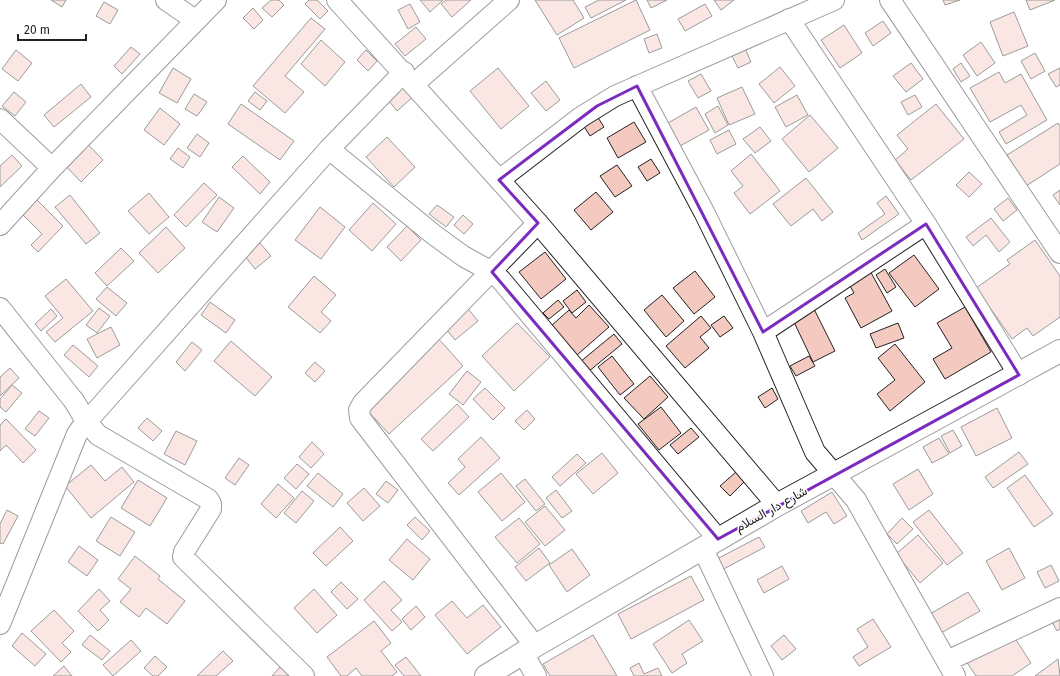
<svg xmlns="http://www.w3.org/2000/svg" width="1060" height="676" font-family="'Fira Sans',Vazirmatn,sans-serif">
<rect width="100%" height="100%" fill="#fff"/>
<path fill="#f3c9c0" stroke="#222" d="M51,0H66L62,7Z
M271,0H279L284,5L272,17L262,8Z
M309,0H317L328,11L320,19L305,4Z
M420,0H443L430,12Z
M446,0H471L452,17L441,4Z
M535,0H573L584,18L557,35Z
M599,0H626L591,18L585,7Z
M636,0L650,30L574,68L559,38Z
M647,0H667L651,8Z
M714,0H734L721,10Z
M943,0H960L945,5Z
M1026,0H1055L1030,10Z
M104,2L118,10L110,24L96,16Z
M410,4L420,22L408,29L398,10Z
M705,4L712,16L685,31L678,19Z
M253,8L263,20L254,29L243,18Z
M1014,12L1028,46L1003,56L990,22Z
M311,18L325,29L285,76L304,92L285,113L253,86Z
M883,21L891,33L873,46L865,33Z
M844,25L862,53L840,68L821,40Z
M416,27L426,39L405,56L395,44Z
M657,34L662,48L649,53L644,39Z
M321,40L345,62L325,86L301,64Z
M981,42L995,63L977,76L963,55Z
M744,46L751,62L738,68L730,52Z
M131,47L140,54L122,74L114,66Z
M16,50L32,63L18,81L2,69Z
M366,50L377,61L368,71L357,60Z
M1035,53L1045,71L1031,79L1021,61Z
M911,63L923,79L906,92L893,76Z
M961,63L970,76L961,82L953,69Z
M780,67L795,86L774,103L759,84Z
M173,68L191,79L177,103L159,93Z
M498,68L529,106L501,129L470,91Z
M1060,68V85L1056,87L1048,74Z
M999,72L1005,83L1021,74L1047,120L1006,144L999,132L1027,115L1021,105L990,122L970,88Z
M701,74L711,91L698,98L688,81Z
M397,77L414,96L397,111L381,91Z
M546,81L560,100L546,111L531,93Z
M81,84L91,97L54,127L44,115Z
M742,87L755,114L729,125L717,98Z
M14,92L26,102L15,116L2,106Z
M255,92L267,101L260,110L248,101Z
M194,94L207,102L197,116L185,109Z
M797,95L808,115L786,127L775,107Z
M915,95L922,107L908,115L901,102Z
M241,104L294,141L280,160L228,124Z
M936,104L964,139L911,180L895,160L908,149L897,135Z
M718,106L728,125L715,133L705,114Z
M696,107L709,130L680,146L668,123Z
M160,108L180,124L164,145L144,130Z
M810,115L838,148L809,172L782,139Z
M597,116L604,127L590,136L583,125Z
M634,122L646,142L618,158L607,138Z
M1058,123L1060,126V164L1026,186L1007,155Z
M760,127L771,141L755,153L743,139Z
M729,130L736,144L717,154L710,140Z
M197,134L209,143L200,157L187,148Z
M387,137L415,167L394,187L366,157Z
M82,138L103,160L81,182L60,160Z
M178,148L190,157L183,168L170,159Z
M751,154L780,191L750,214L734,193L743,186L731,171Z
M12,155L22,166L0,187V166Z
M243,156L270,182L260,194L232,167Z
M651,159L660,173L647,181L638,167Z
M617,165L632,186L615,197L600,176Z
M969,172L982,184L969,197L956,185Z
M806,178L833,212L822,221L813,209L791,226L773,204Z
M204,183L217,195L186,227L174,215Z
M1060,190V205L1053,195Z
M596,192L613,212L591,230L574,210Z
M149,193L169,217L149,234L128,211Z
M32,195L63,226L38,252L31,245L42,234L18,210Z
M70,195L100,233L86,244L55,207Z
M886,196L899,214L862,240L858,233L885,214L877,203Z
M219,197L234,208L217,232L202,222Z
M1008,198L1017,210L1003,221L994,209Z
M373,203L396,224L372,251L349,230Z
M437,205L454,217L446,227L429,214Z
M320,207L345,227L321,259L295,240Z
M463,215L473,224L464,234L454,225Z
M991,218L1010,242L999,252L986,235L973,246L966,237Z
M407,226L421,240L401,261L387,247Z
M166,227L185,248L158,273L139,253Z
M1035,240L1060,276V317L1033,336L1027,328L1012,339L976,288L1010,264L1007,260Z
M260,243L271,256L255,269L245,256Z
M121,248L134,261L107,286L95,273Z
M545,252L566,279L541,299L519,272Z
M914,255L939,289L915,307L889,273Z
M868,267L892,311L861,328L845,298L854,293L846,279Z
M885,269L896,287L887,293L876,275Z
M695,271L715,297L694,314L673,288Z
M314,276L336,295L321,312L331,321L320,333L288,307Z
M66,279L93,311L55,342L46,332L63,318L45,296Z
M107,287L127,303L116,316L96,299Z
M577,290L586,302L572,313L563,301Z
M662,295L684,321L666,337L644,310Z
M558,300L564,307L549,319L543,313Z
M210,302L235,320L226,333L201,315Z
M465,305L478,321L455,340L442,324Z
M589,305L609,327L577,355L551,326L569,310L576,318Z
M965,307L991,352L945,379L933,359L952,348L937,323Z
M99,308L110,316L97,333L86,325Z
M51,309L57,316L41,331L35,324Z
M814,309L835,351L813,362L793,320Z
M701,316L711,328L700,337L709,348L685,368L666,346Z
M724,316L733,328L720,337L711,325Z
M517,323L550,357L514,391L482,356Z
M898,323L904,338L876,348L870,334Z
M111,327L120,345L97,358L87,339Z
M614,334L622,344L588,372L580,362Z
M437,337L463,366L389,434L365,408Z
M231,341L272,377L255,396L214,361Z
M192,342L202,350L185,371L176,362Z
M895,344L925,382L890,411L877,394L895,380L878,358Z
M73,345L98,366L89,377L64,355Z
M612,356L634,384L620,395L598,367Z
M809,356L815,366L796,376L790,366Z
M315,362L325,371L315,382L305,373Z
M10,368L19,378L0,396V377Z
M467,371L481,382L463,405L449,394Z
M650,376L668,397L644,419L624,398Z
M12,385L22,393L6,412L0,407V399Z
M485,388L505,408L493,420L473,399Z
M772,388L778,399L765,408L758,397Z
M457,404L469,417L433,451L421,439Z
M661,407L681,433L659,450L638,424Z
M997,408L1012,438L976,456L961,427Z
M527,410L535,419L524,430L515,421Z
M39,411L49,418L35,436L25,429Z
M147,418L162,431L153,441L138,428Z
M6,419L36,450L23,463L6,445L0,451V425Z
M691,428L699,437L678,454L670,445Z
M953,430L962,446L950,453L941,436Z
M176,431L197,441L185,465L164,454Z
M481,437L500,458L459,495L448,483L465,467L458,459Z
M939,438L949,454L932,463L923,447Z
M312,442L324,454L311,468L299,457Z
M1019,452L1028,464L993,488L985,477Z
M602,453L618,473L593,494L576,474Z
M577,454L586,463L560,486L552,477Z
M239,458L249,465L235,485L225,478Z
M297,464L309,474L296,489L284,478Z
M91,465L105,481L122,467L134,482L91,518L65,486Z
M918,469L933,494L909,510L893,484Z
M736,472L745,481L730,496L720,486Z
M318,473L343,494L333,507L307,486Z
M501,473L525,502L502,521L478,492Z
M1025,475L1053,514L1034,527L1007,488Z
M525,479L545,504L536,511L516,486Z
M138,480L167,498L150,526L121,508Z
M386,481L398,490L388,503L376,494Z
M278,484L294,498L276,518L261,504Z
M364,488L380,506L363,521L347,503Z
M556,490L572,511L562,518L546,498Z
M302,491L314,501L296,523L284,513Z
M832,492L847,516L834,524L826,512L808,523L801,511Z
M545,506L565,530L545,546L525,522Z
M7,510L18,516L3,544L0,543V524Z
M929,510L963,553L947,565L913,522Z
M111,517L135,532L120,556L96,541Z
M415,517L430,531L422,540L407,525Z
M519,518L540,544L517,563L495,537Z
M902,518L913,529L897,544L887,534Z
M340,527L353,541L326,566L313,553Z
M918,535L943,563L920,583L896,554Z
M759,537L765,547L718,572L713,561Z
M407,539L430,559L413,580L389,560Z
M79,546L98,560L87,576L68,562Z
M539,548L550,563L526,581L515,567Z
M1009,548L1025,578L1002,590L986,561Z
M572,549L590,575L567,592L549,565Z
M135,556L160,576L158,579L185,601L167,624L146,608L139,617L120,602L131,589L118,579Z
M1051,565L1059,581L1045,588L1037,572Z
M782,566L789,579L764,593L757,580Z
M691,576L704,600L631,639L618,614Z
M384,581L402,600L391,610L402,622L392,631L364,600Z
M341,582L358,599L347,609L331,592Z
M99,589L110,601L100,610L109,620L98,631L78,611Z
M314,589L337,615L317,633L294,608Z
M968,592L980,611L941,633L930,614Z
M452,601L467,618L483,605L501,627L467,654L435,615Z
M416,606L425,617L411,630L402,619Z
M54,610L74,631L62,643L71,652L61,662L31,631Z
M1060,612V629L1057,631L1050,618Z
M873,619L891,647L859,666L853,657L868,647L857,629Z
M689,620L703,641L682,654L687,663L672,673L653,644Z
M374,621L391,643L381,651L397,672L392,676H362L356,668L347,676H341L327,657Z
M1009,629L1031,663L1012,676H976L964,658Z
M22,633L46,654L35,666L12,646Z
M90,635L110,651L102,660L82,645Z
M593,635L617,676H550L543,664Z
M784,635L796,649L782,660L771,646Z
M131,640L141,651L113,676L103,665Z
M223,651L233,661L216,676H197Z
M155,656L167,667L158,676H153L144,668Z
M406,657L421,676H404L395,665Z
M1058,659L1060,676H1035Z
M639,663L644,674L658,668L662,676H634L630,668Z
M64,666L72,676H53Z
M280,667L291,676H272Z"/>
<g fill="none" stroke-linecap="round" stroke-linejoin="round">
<defs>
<path id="street" d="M166,0L195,20
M337,0L538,223L777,505
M890,0L1060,253
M789,19L926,224L1019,375
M414,84L509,0
M637,86L704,212L763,332L815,452L856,500L955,676
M0,119L52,168
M329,149L433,234L463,256L492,272L501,280L718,539
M499,180L581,117L615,96L834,0
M0,225L52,168L216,0
M0,308L74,401L86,421L98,435L208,499L211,504V509L184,552L183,557L304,676
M763,332L926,224
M703,549L763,676
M0,624L77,434L82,427L329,149L404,72
M535,646L360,418L359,410L363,403L538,223
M523,653L536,676
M947,661L1060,608"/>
<path id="secondary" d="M486,676L523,653L777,505L1060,351"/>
</defs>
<use href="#street" stroke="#222" stroke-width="22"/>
<use href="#secondary" stroke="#222" stroke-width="24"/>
<use href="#street" stroke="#fff" stroke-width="20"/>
<use href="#secondary" stroke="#fff" stroke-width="22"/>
</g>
<path d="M0 0H1060V676H0ZM637,86L763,332L926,224L1019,375L718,539L492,272L538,223L499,180L597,106Z" fill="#fff" fill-opacity=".55" fill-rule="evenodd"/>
<path fill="none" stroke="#7b2cbf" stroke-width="3" stroke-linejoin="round" d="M637,86L763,332L926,224L1019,375L718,539L492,272L538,223L499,180L597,106Z"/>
<g text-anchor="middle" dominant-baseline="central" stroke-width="3" stroke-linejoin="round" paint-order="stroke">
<g font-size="13" fill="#222" stroke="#fff">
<text transform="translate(771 509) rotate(-29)">شارع دار السلام</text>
</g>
</g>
<path d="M18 34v6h68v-6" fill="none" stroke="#222222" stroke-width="2"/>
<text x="24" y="34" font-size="12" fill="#222222" stroke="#ffffff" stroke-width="3" paint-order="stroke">20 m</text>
</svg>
